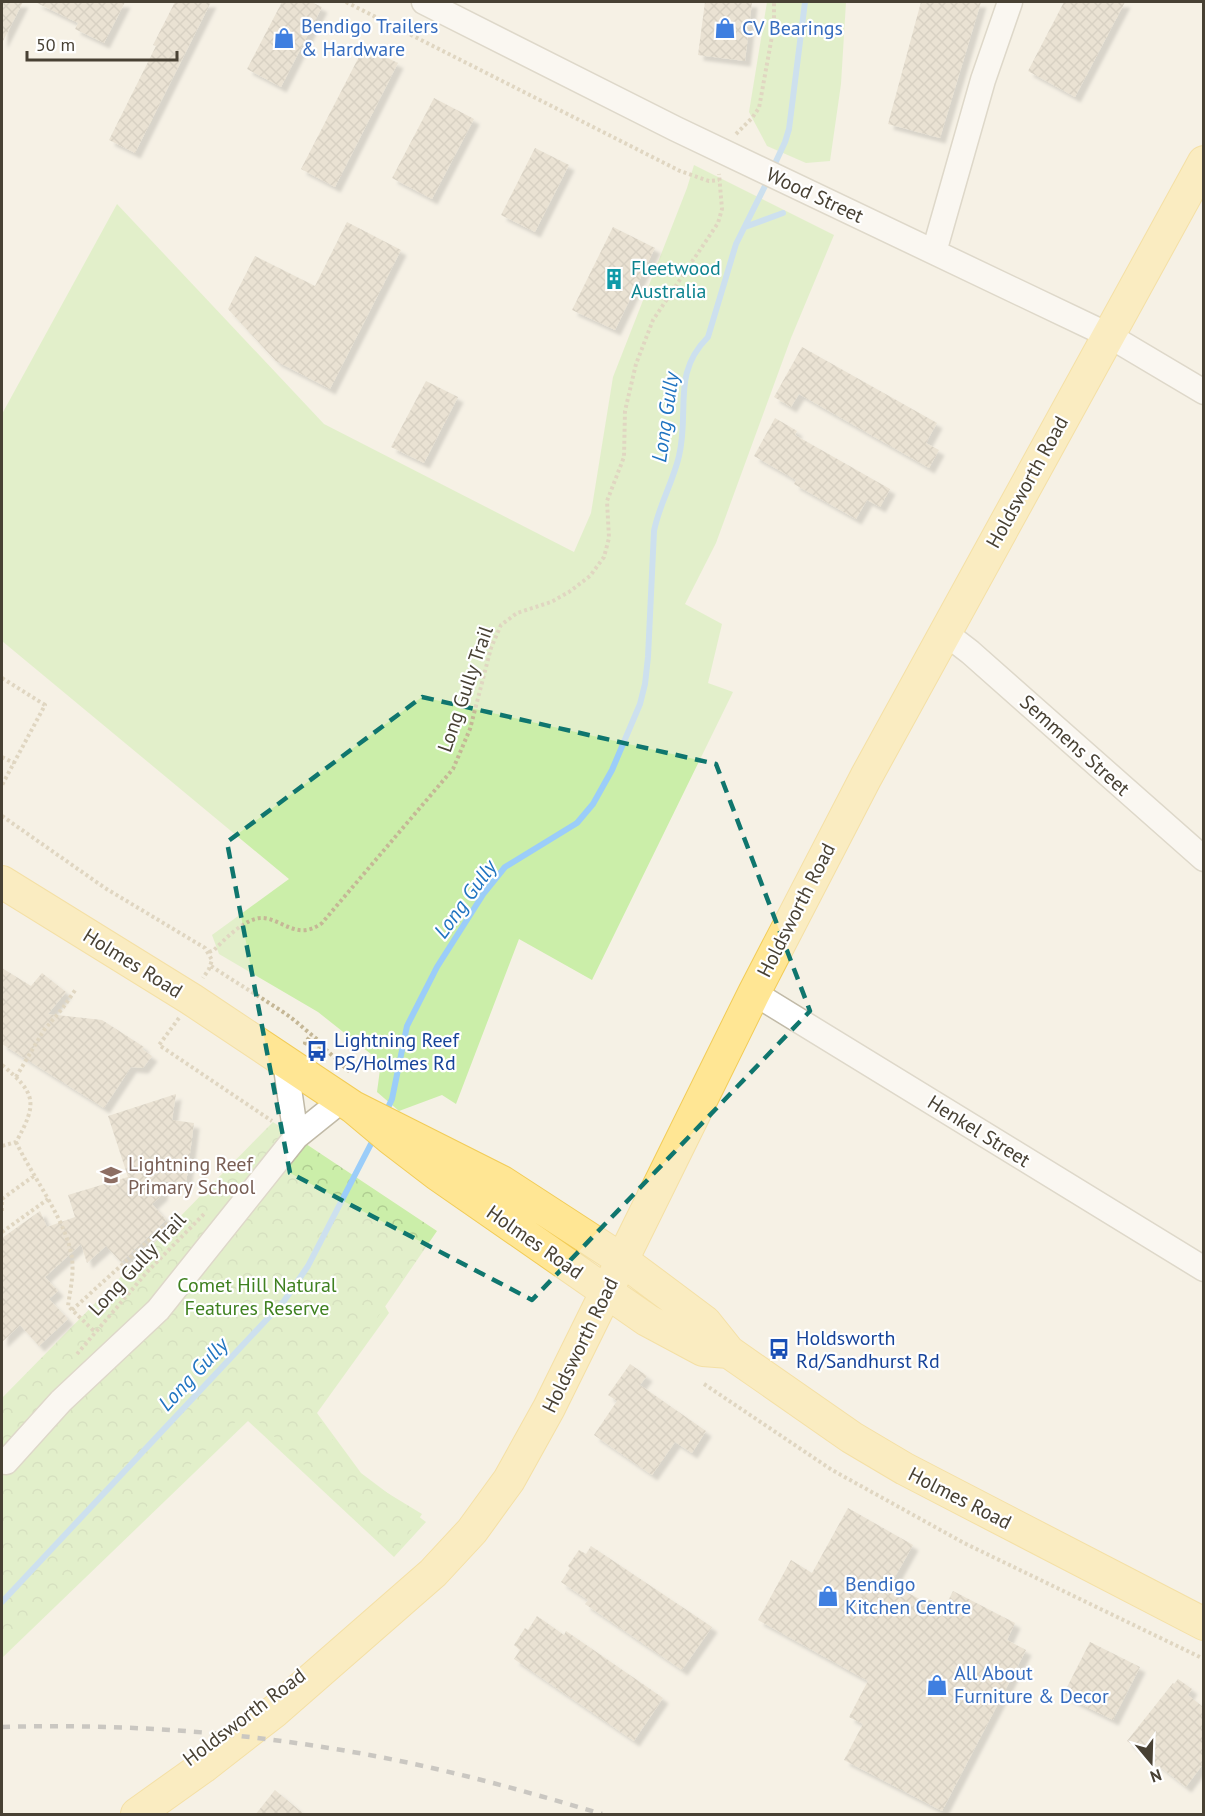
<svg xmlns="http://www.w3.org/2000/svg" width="1205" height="1816" font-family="'PT Sans',sans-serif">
<defs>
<pattern id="park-crowns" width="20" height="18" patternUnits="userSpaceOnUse" patternTransform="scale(1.5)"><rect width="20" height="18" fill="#cbeea9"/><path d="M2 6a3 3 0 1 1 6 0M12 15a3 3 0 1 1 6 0" fill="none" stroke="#b0cd92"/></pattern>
<pattern id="building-cross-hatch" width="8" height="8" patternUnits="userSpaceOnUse" patternTransform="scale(1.5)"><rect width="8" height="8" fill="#dbd1bc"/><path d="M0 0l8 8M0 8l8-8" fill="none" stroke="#b4ab9a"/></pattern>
<filter id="shadow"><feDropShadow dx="5.5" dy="5.5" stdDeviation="1.5" flood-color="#0004"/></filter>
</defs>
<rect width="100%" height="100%" fill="#f5f1e5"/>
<path fill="#cbeea9" d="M767,2H846L841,84L830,161L806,163L767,146L749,112Z
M694,165L834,235L791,338L716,543L685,604L722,624L708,683L733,692L592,980L519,939L456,1104L442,1095L399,1111L377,1092L381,1062L318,1012L219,954L212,935L289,879L2,641V414L117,204L324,424L574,552L591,513L613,377L687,188Z
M366,1273L389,1313L317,1413L361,1473L426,1522L394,1557L248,1421L2,1658V1622Z"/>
<path fill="url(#park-crowns)" d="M273,1122L437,1231L314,1410L353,1472L422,1514L396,1552L247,1411L2,1644V1398Z"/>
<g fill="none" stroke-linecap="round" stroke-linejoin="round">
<path stroke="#9bcdf9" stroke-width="6" d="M772,170L785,142L789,129L805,2
M745,227L783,213
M386,1112L392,1099L407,1026L437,967L484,893L505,867L577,823L593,804L612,770L640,704L645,684L648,657L654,531C659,505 673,482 679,456C690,410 671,374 708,337L736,244L768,180
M2,1602L284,1301L308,1266L374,1138"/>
</g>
<path fill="url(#building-cross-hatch)" filter="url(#shadow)" d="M2,2H23L2,43Z
M35,2H125L104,43L75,29L78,23Z
M175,2H211L135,153L109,140L156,46L153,45Z
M282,2H311L322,7L281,87L247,69Z
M705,2H752L745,61L698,55Z
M921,2H981L940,138L888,124Z
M1064,2H1125L1075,97L1028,71Z
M364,47L398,63L335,187L301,169Z
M434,98L474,119L432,199L392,178Z
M535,148L569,165L535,232L501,215Z
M347,222L401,250L330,389L276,361L228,309L255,256L315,286Z
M613,227L655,248L615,330L572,310Z
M802,347L937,423L926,443L939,450L929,468L799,394L791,407L774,397Z
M426,381L458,397L424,463L391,447Z
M775,418L797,431L795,435L890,489L880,507L867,500L856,519L794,484L796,480L754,456Z
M2,968L31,986L42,973L66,992L48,1014L102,1020L144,1047L142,1049L152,1056L143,1068L131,1067L104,1108L2,1044Z
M176,1094L172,1120L194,1123L186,1184L164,1181L162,1195L152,1204L166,1220L121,1262L106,1246L87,1263L81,1244L45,1277L58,1291L49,1299L68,1319L39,1346L20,1325L2,1342V1238L40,1211L47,1227L75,1217L68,1195L128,1177L108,1116Z
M630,1364L647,1376L640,1385L706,1431L692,1453L675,1442L652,1475L594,1435L617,1401L608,1395Z
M848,1508L913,1545L891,1584L927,1603L929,1599L945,1607L953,1591L1015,1623L1007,1640L1026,1650L942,1811L844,1760L863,1724L849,1717L868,1681L758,1620L791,1560L812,1573Z
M591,1546L712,1627L682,1670L585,1604L588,1600L561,1582L570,1568L568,1566L579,1550L586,1554Z
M537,1616L564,1635L566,1631L663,1698L634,1741L514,1659L520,1650L514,1645L525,1628L528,1630Z
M1090,1642L1140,1667L1113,1720L1063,1695Z
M1178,1679L1192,1689L1188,1695L1203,1707V1764L1186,1787L1127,1741L1173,1683L1174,1684Z
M275,1790L305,1815H255Z"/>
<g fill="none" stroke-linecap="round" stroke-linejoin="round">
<defs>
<path id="minor" d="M424,2L676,129L1108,335L1204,392
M934,252L983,80L1010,2
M944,632L970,652L1204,859
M754,993L1204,1269
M285,1061L296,1137
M6,1462L61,1401L158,1310L296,1137L342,1100"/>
<path id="major" d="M2,882L191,999L353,1107L390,1138L437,1174L647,1320L703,1350L729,1352
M353,1107L502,1182L622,1260L705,1322L729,1352L851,1437L905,1469L1204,1624
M137,1814L203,1767L275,1711L433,1573L472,1531L509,1480L549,1408L754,993L866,777L1204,162"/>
</defs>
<use href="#minor" stroke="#c1baa7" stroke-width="27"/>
<use href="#major" stroke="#f2cc57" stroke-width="34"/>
<path stroke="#c5b796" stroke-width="4" stroke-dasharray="3 3" stroke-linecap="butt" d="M346,2L680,171L709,181L719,180
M736,134L752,118L759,108L774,25V2
M2,678L45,705L2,785
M2,757L14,763
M2,816L105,888L205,948L212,960L209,969L203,978
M209,952L214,950C225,939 241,923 255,919C278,912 294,944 322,923L453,769L470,729L491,648L501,625L517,613L551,602L569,592L590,576L604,557L609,538L607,501L624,457L625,411L636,364L653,320L718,223L722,209L719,174
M211,966C235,982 259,996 283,1012C297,1021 308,1033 321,1042V1045L317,1051L316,1050
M179,1018L159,1045L272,1121
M307,1044L305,1043L311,1035
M321,1045L351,1073
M2,1065C36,1093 38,1103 16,1142L2,1146
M16,1077L44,1030L62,1009L76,989
M16,1142C32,1176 68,1223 72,1259C74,1275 70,1291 68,1306L95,1332
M2,1199L34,1176
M2,1211V1198
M2,1232L48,1199
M72,1310L168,1223
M77,1354L147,1272L205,1213
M704,1384L832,1470L964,1543L1204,1659"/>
<use href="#minor" stroke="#fff" stroke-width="24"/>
<use href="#major" stroke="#ffe694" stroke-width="32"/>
<path stroke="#969696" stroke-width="4.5" stroke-dasharray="8 8" stroke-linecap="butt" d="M2,1727C135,1723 269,1734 400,1761C468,1775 535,1794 602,1814"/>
</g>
<path d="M0 0H1205V1816H0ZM422,697L716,764L810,1011L532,1300L290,1173L227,842Z" fill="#f5f1e5" fill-opacity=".55" fill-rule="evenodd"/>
<path fill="none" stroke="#0f766e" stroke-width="4.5" stroke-dasharray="12 8" stroke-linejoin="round" d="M422,697L716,764L810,1011L532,1300L290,1173L227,842Z"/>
<defs>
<symbol id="shop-bare" viewBox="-9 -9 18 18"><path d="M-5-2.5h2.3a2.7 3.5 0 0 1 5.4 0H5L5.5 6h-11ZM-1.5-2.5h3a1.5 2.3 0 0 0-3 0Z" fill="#3f7fe0" stroke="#fff" stroke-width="2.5" paint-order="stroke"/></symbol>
<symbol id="building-bare" viewBox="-9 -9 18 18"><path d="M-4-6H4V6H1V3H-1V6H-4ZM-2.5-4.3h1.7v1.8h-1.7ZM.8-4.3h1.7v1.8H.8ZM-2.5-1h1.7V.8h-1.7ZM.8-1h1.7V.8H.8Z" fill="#0f9aa8" stroke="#fff" stroke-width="2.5" paint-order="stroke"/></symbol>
<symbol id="bus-bare" viewBox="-9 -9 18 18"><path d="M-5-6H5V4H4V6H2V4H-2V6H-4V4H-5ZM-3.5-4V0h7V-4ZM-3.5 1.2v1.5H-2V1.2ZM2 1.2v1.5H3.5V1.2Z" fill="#1a4fb4" stroke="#fff" stroke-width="2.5" paint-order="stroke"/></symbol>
<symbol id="school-bare" viewBox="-9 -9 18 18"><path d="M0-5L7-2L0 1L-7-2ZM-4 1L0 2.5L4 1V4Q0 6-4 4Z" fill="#8d6e63" stroke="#fff" stroke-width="2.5" paint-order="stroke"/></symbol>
</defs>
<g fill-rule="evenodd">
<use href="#shop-bare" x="710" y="13" width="30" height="30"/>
<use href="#shop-bare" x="269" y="23" width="30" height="30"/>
<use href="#building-bare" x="599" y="264" width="30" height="30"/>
<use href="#bus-bare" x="302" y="1036" width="30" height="30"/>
<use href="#school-bare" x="96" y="1160" width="30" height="30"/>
<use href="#bus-bare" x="764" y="1334" width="30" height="30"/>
<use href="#shop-bare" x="813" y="1581" width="30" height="30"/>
<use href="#shop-bare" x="922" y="1670" width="30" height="30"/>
</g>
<g text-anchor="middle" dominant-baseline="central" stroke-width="4.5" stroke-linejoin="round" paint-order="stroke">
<g font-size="20" fill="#366cbe" stroke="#fff" text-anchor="start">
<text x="301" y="26">Bendigo Trailers<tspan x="301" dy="23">&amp; Hardware</tspan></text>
<text x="742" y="28">CV Bearings</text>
<text x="845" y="1584">Bendigo<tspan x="845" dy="23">Kitchen Centre</tspan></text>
<text x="954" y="1673">All About<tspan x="954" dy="23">Furniture &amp; Decor</tspan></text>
</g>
<g font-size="20" fill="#484134" stroke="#fff">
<text transform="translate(815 195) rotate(25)">Wood Street</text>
<text transform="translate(1027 482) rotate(-61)">Holdsworth Road</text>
<text transform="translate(465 689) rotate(-71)">Long Gully Trail</text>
<text transform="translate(1075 745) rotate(42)">Semmens Street</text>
<text transform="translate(796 910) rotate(-63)">Holdsworth Road</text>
<text transform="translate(133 963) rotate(32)">Holmes Road</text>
<text transform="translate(979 1131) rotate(32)">Henkel Street</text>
<text transform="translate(535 1242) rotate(35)">Holmes Road</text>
<text transform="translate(137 1264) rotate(-47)">Long Gully Trail</text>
<text transform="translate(580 1345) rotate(-64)">Holdsworth Road</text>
<text transform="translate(960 1498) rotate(27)">Holmes Road</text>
<text transform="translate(244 1717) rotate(-37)">Holdsworth Road</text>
</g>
<g font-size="20" fill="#0d838f" stroke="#fff" text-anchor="start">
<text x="631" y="268">Fleetwood<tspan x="631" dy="23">Australia</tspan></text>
</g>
<g font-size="20" fill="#164399" stroke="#fff" text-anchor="start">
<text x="334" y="1040">Lightning Reef<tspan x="334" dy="23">PS/Holmes Rd</tspan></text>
<text x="796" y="1338">Holdsworth<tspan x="796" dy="23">Rd/Sandhurst Rd</tspan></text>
</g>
<g font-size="20" fill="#785e54" stroke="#fff" text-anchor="start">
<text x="128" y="1164">Lightning Reef<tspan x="128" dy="23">Primary School</tspan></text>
</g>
<g font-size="20" fill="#3f8120" stroke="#fff">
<text x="257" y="1285">Comet Hill Natural<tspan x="257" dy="23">Features Reserve</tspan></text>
</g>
<g font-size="21" font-style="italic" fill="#2074c1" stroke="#fff">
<text transform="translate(665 417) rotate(-82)">Long Gully</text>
<text transform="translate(465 899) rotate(-54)">Long Gully</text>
<text transform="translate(193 1374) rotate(-47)">Long Gully</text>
</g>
</g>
<rect width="1205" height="1816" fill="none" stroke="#484134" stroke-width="6"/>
<g transform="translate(1151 1762) rotate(161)" stroke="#ffffff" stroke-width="4.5" paint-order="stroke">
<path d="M0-4.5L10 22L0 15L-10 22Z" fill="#484134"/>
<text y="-9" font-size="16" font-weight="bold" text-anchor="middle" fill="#484134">N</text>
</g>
<path d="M27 51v9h150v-9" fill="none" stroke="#484134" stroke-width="3"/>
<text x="36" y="51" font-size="18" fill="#484134" stroke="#ffffff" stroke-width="4.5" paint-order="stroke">50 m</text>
</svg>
